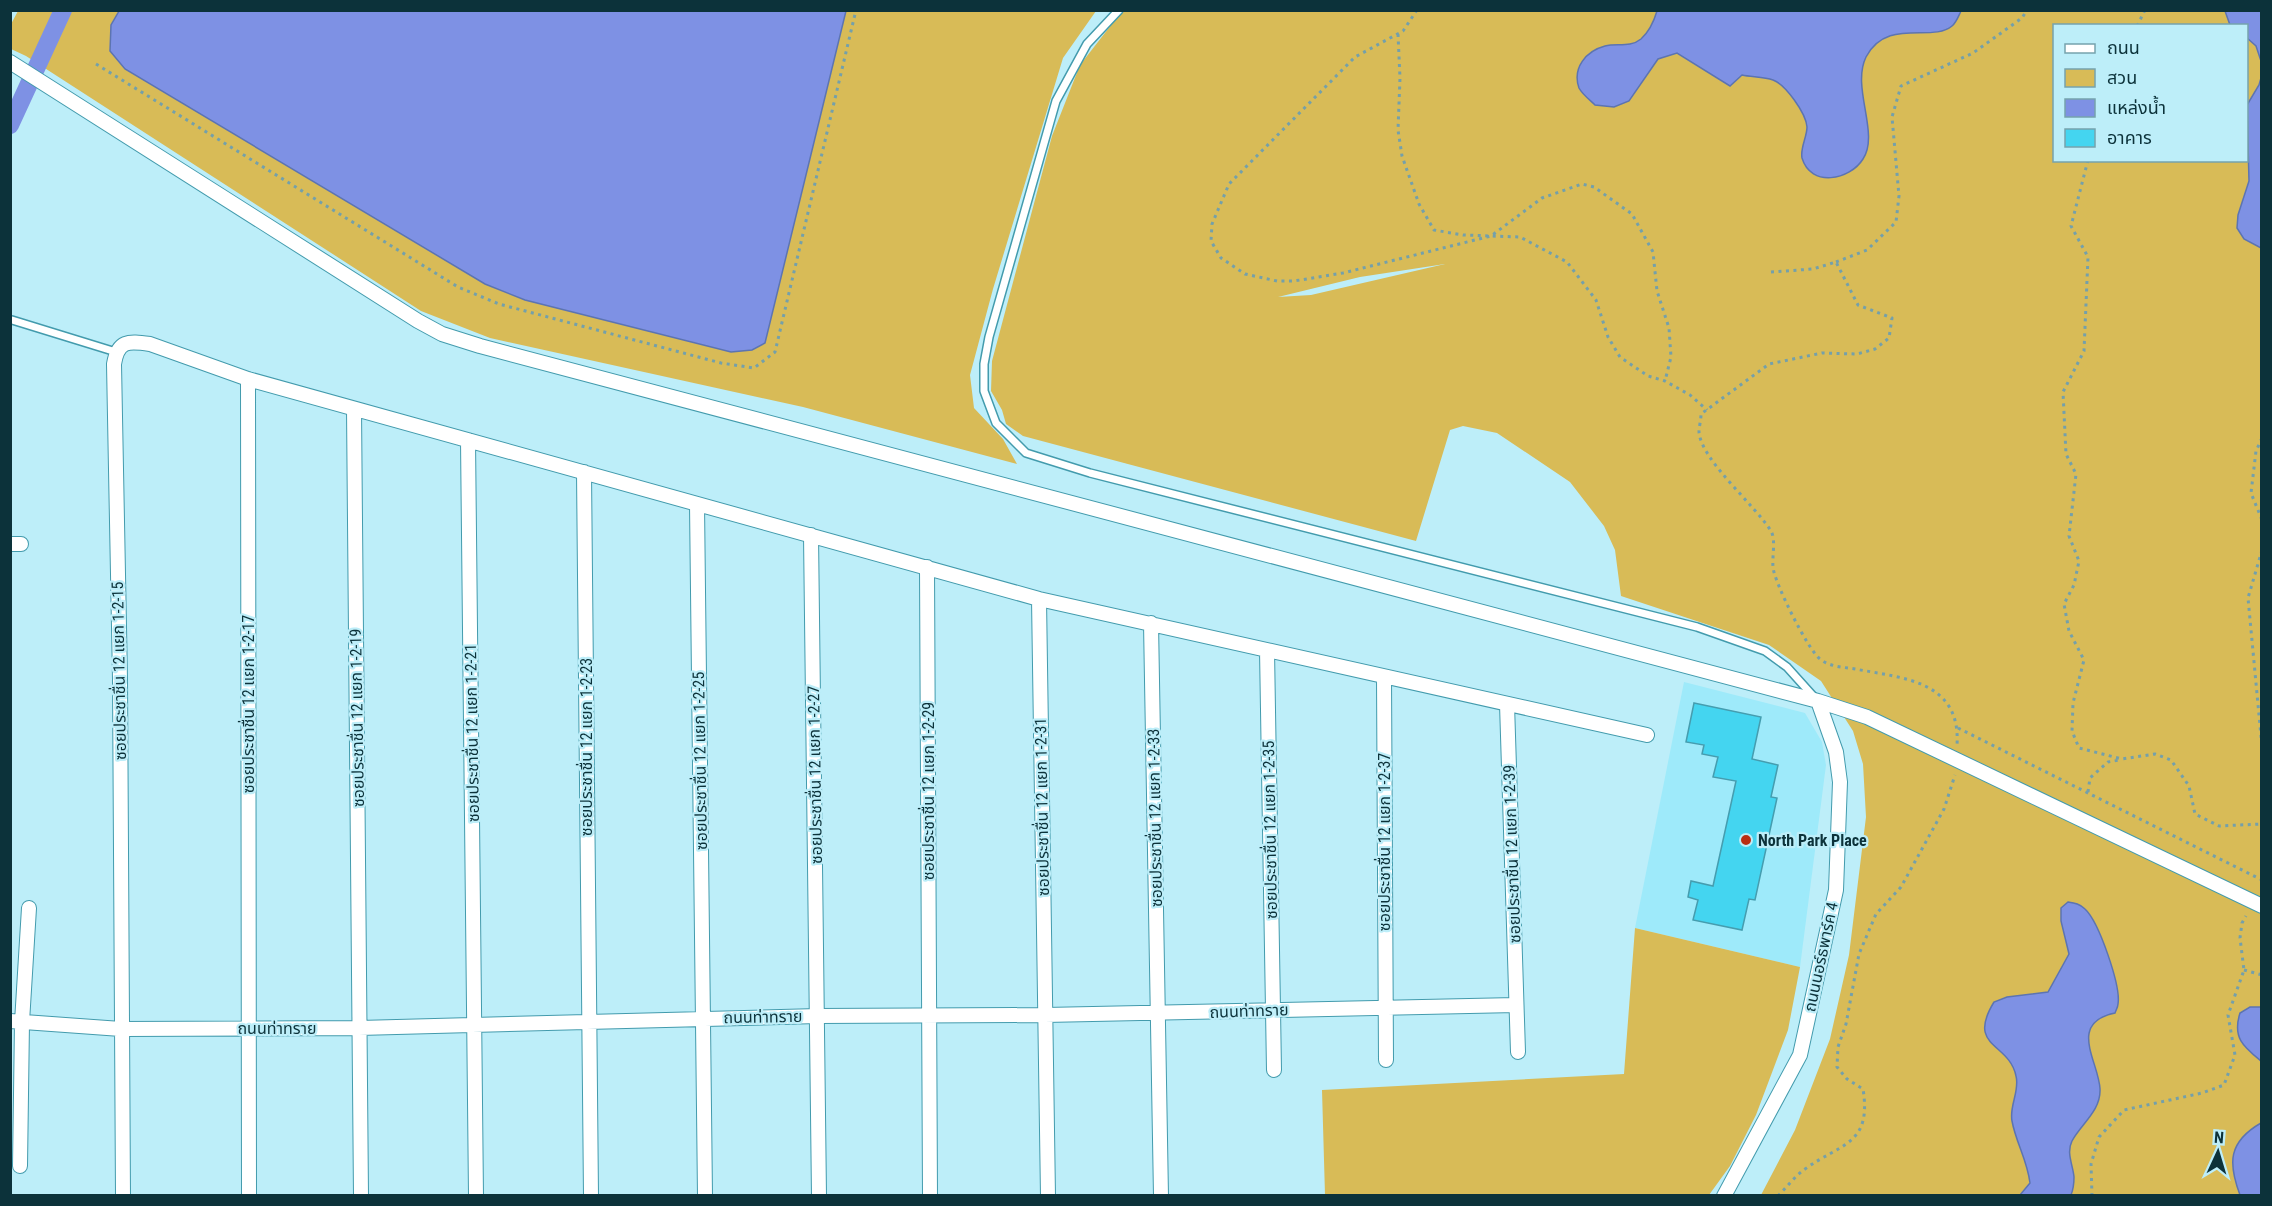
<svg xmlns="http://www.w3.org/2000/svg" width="2272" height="1206" font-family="'Roboto Condensed','Noto Sans Thai',sans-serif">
<rect width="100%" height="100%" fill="#bdeef9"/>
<path fill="#9eeafa" d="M1684,682L1805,713L1822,742L1826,765L1800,967L1635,928Z"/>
<path fill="#d8bb57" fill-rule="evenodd" d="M18,11H119L111,25L485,284L525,300L731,352L765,343L846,11H1096L1063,58L993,289L970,375L974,408L1003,439L1017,464L803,407L490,338L421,311L26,56L11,49L10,26Z
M1122,11H2261V1195H1761L1795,1130L1830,1039L1849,955L1866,817L1863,764L1853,731L1821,681L1769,645L1621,596L1615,550L1604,526L1570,482L1497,433L1463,426L1450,430L1416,541L1023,436L1006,424L1002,410L991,391L992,361L1052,136L1080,65ZM2054,26H2246V160H2054ZM1445,264L1311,295L1278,297L1360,277Z
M1635,928L1800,967L1788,1030L1756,1115L1730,1166L1709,1195H1325L1322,1090L1624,1074Z"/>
<path fill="#7e91e4" stroke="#5c74b1" stroke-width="1.5" d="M119,11V10L846,11L765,343L752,350L731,352L525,300L485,284L125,69L110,51L111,25Z
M1657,11V10L1961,11C1959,15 1956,23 1952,26C1932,43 1887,17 1866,57C1851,88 1880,133 1863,159C1850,180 1811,188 1802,158C1800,148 1807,137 1807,127C1806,113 1785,84 1773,80C1764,77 1751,77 1742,75L1730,86L1677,53L1658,59L1629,101L1614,107L1595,105C1591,101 1582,94 1579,88C1572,68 1586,51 1605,46C1617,43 1630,48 1641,39C1650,31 1654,21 1657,11Z
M2225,11H2261V61L2256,46L2247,38L2246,26L2230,25Z
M2261,78V248L2244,239L2237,228L2238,215L2249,181L2247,105L2259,85Z
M2068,902C2075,903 2080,904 2085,909C2099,922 2121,986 2118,1004C2118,1007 2116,1010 2115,1013C2067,1023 2099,1062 2100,1089C2101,1111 2081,1124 2072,1141C2066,1153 2073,1165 2074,1177C2074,1183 2073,1190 2071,1195H2020L2030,1183C2027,1159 2016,1143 2012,1121C2009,1106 2020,1091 2016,1076C2009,1042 1966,1048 1994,1002L2007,997L2048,992L2069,954L2061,921V908Z
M2250,1007H2261V1061C2244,1047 2232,1038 2240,1013Z
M2261,1123V1195H2240C2228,1163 2228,1142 2261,1123Z"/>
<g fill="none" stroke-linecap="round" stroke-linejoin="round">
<path stroke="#7e91e4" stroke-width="18" d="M10,125L63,10"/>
</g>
<path fill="#44d5f0" stroke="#459daf" stroke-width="1.5" d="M1694,703L1761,717L1752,759L1778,765L1771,797L1777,798L1755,900L1749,899L1742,930L1693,920L1698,900L1688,897L1691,881L1713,886L1736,781L1713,777L1718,757L1702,754L1704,745L1686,742Z"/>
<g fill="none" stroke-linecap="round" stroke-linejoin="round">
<defs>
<path id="service" d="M1119,10L1087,44L1056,101L989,337L984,364V391L996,423L1026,453L1090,473L1697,627L1765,651L1787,667L1814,697
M12,320L116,352"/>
<path id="minor" d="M10,62L418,321L442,334L480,346L1818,701L1867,717L2262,906
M248,379L249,1196
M354,409L361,1196
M468,440L476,1196
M584,472L591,1196
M697,504L705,1196
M811,535L819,1196
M10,544H21
M927,567L930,1196
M1039,599L1048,1196
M1151,623L1161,1196
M1267,650L1274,1070
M1384,677L1386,1060
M1507,704L1518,1052
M10,1021L121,1029L359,1028L818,1016L1045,1015L1516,1005
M20,1166L22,1022L29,908
M123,1196L120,679L114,364C118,340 128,341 150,344L248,379L1039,599L1647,735
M1724,1196L1800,1055L1836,890L1840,782L1836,752L1818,701"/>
</defs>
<use href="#service" stroke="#439bad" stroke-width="10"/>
<use href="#minor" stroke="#439bad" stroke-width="16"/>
<path stroke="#74a0aa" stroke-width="3" stroke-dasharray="3 4.5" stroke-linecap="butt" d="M1417,10L1403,31L1355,57L1229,184L1212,224L1211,241L1221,258L1245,274L1277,281H1294L1343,273L1491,236L1542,198L1582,184L1594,187L1632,214L1653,252L1657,291L1669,328L1671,357L1665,381
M2137,26L2145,10
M1398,34L1400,78L1398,130L1402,156L1419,204L1434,230L1463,235L1520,237L1567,262L1596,300L1608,337L1620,357L1648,376L1665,381L1690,395L1707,410
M96,64L458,287L499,304L721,363L754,368L775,352L856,10
M2088,160L2071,226L2088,257L2084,351L2063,392L2066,454L2076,474L2069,536L2079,561L2074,585L2064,604L2069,631L2084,660L2073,703L2072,731L2079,748L2122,759L2155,754L2171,760L2189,786L2195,814L2219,826L2262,824
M1836,262L1867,250L1896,222L1899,196L1892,117L1901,86L1973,53L2022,18L2027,10
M1771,272L1813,269L1836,262L1858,305L1892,318L1889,338L1875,349L1857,354L1822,353L1769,364L1701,414C1701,420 1699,427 1699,432C1701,460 1755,505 1771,531C1776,540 1772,556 1773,567C1774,582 1808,650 1820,659C1830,667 1843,667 1855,669C1904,678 1961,681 1957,745
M2262,438L2256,451L2251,493L2262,520
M2262,550L2248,598L2262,747
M1958,728L2262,880
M2088,792L2090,778L2108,762L2120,760
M2244,970L2262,975
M1778,1196C1787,1187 1795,1176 1805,1169C1841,1143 1872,1145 1863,1089L1847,1079L1837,1067L1838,1047L1846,1024L1859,954L1876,914L1901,887L1944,809L1955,775
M2092,1196L2091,1164L2099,1137L2124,1110L2202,1093L2224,1085L2235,1055L2228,1015L2244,970L2240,938L2242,923L2246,916"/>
<use href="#service" stroke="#fff" stroke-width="7"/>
<use href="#minor" stroke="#fff" stroke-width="14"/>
</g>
<circle fill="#ba2e13" stroke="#bdeef9" stroke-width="2" cx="1746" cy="840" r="6"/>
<g text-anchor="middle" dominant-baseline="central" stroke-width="4.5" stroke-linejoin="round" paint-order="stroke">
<g font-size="16" fill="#0c323a" stroke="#bdeef9">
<text transform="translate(119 671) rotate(-91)">ซอยประชาชื่น 12 แยก 1-2-15</text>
<text transform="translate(248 704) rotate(-90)">ซอยประชาชื่น 12 แยก 1-2-17</text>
<text transform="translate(357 718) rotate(-91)">ซอยประชาชื่น 12 แยก 1-2-19</text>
<text transform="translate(472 733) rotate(-91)">ซอยประชาชื่น 12 แยก 1-2-21</text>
<text transform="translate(586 747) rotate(-90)">ซอยประชาชื่น 12 แยก 1-2-23</text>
<text transform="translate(700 761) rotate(-91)">ซอยประชาชื่น 12 แยก 1-2-25</text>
<text transform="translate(815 775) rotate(-91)">ซอยประชาชื่น 12 แยก 1-2-27</text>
<text transform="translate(928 791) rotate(-90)">ซอยประชาชื่น 12 แยก 1-2-29</text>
<text transform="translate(1042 807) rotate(-91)">ซอยประชาชื่น 12 แยก 1-2-31</text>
<text transform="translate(1155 818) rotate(-91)">ซอยประชาชื่น 12 แยก 1-2-33</text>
<text transform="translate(1270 830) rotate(-91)">ซอยประชาชื่น 12 แยก 1-2-35</text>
<text transform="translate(1384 842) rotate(-90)">ซอยประชาชื่น 12 แยก 1-2-37</text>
<text transform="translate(1512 854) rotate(-92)">ซอยประชาชื่น 12 แยก 1-2-39</text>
<text transform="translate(1821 957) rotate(-78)">ถนนนอร์ธพาร์ค 4</text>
<text transform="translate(1249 1011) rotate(-2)">ถนนท่าทราย</text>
<text transform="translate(763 1017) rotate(-1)">ถนนท่าทราย</text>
<text x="277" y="1028">ถนนท่าทราย</text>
</g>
<g font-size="16" font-weight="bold" fill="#0c323a" stroke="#bdeef9" text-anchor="start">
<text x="1758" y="840">North Park Place</text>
</g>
</g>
<rect width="2272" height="1206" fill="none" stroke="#0c323a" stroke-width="24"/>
<rect x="2053" y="24" width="195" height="138" fill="#bdeef9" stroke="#76a3ad" stroke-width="1.5"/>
<rect x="2065" y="44" width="30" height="9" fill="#ffffff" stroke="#76a3ad" stroke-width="1.5"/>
<text x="2107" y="54" font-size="18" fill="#0c323a">ถนน</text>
<rect x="2065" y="69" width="30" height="18" fill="#d8bb57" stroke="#76a3ad" stroke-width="1.5"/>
<text x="2107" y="84" font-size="18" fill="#0c323a">สวน</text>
<rect x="2065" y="99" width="30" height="18" fill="#7e91e4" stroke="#76a3ad" stroke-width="1.5"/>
<text x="2107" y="114" font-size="18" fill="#0c323a">แหล่งน้ำ</text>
<rect x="2065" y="129" width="30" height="18" fill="#44d5f0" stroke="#76a3ad" stroke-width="1.5"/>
<text x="2107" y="144" font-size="18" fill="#0c323a">อาคาร</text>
<g transform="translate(2218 1152) rotate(4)" stroke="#bdeef9" stroke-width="4.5" paint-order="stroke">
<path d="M0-4.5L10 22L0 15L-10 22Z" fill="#0c323a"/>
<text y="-9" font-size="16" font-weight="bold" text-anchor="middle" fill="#0c323a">N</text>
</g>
</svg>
